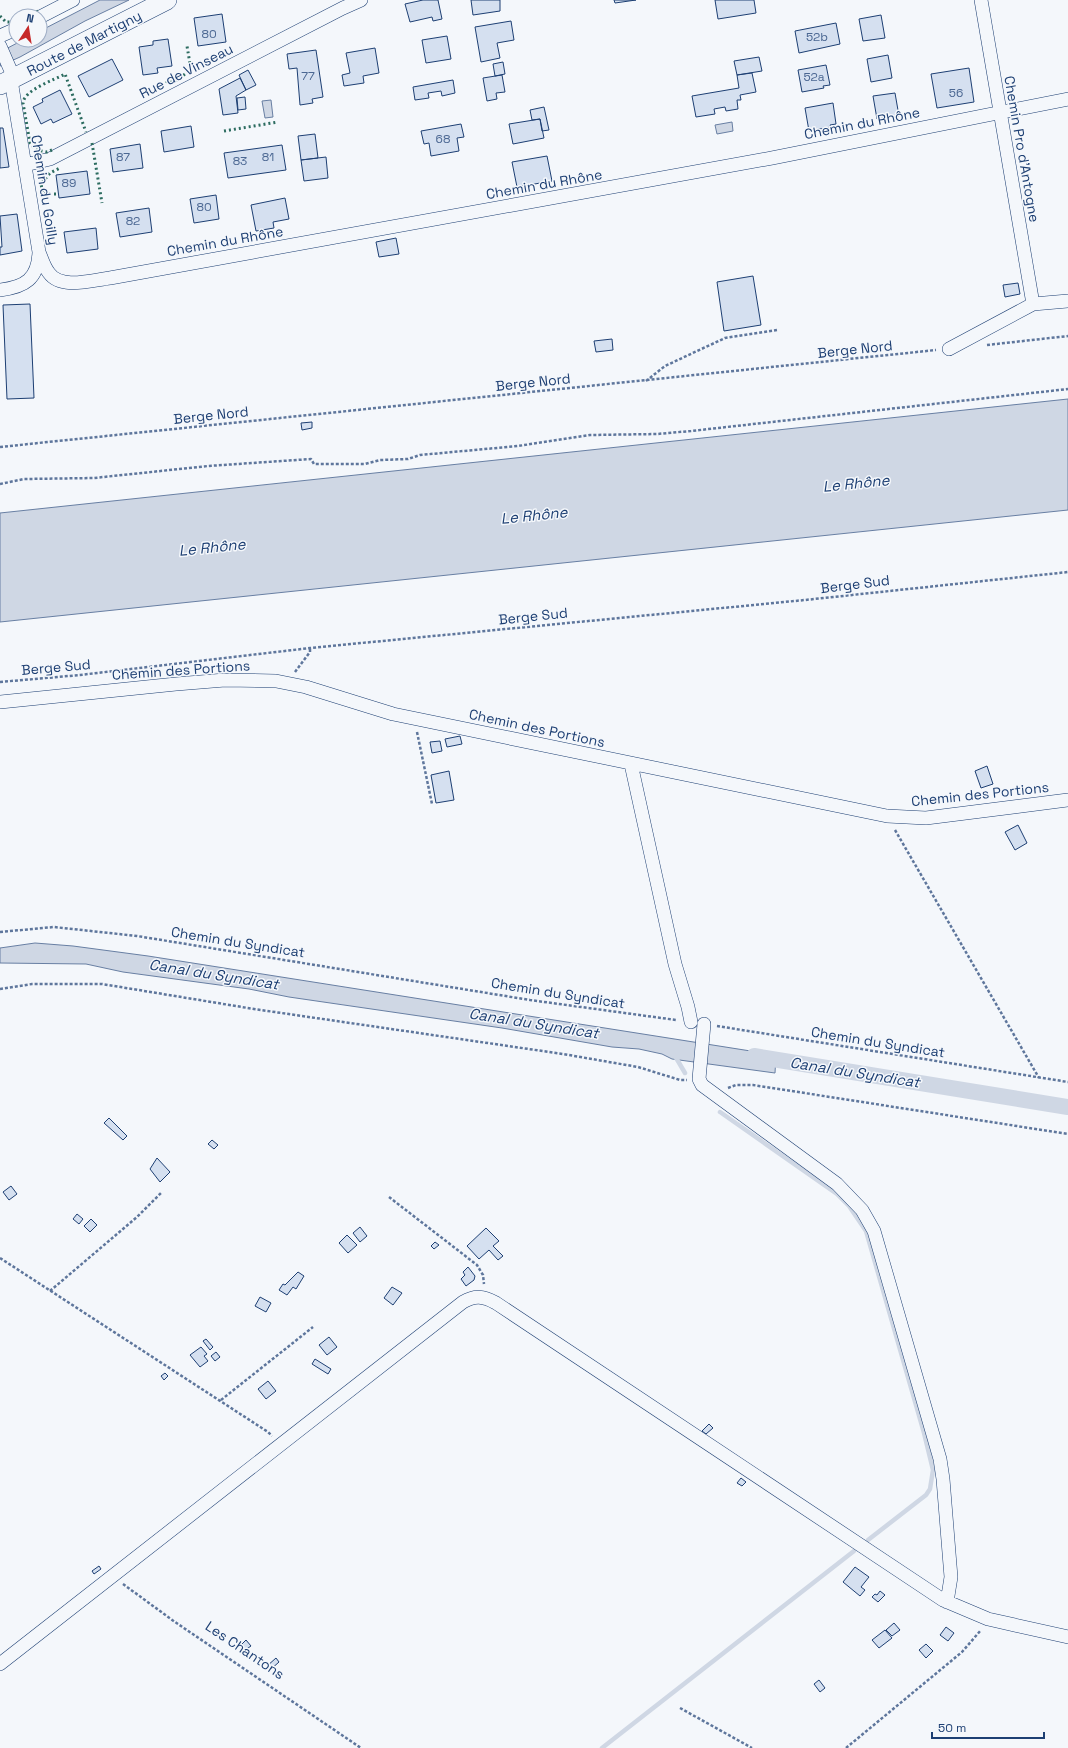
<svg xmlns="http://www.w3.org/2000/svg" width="1068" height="1748" font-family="'Space Grotesk',sans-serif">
<rect width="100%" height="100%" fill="#f4f7fb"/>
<path fill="#cfd7e4" stroke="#687fa3" d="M100,0H129L85,21L20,57L0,66V52L23,40H40V31Z
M271,100L273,117L265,118L262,101Z
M732,122L733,131L717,134L715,125Z
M1068,399V510L0,622V513Z
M35,943L73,946L148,956L776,1055L775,1073L672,1059L662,1054L639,1049L612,1047L502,1028L289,997L249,989L123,972L86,964L0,963V948Z"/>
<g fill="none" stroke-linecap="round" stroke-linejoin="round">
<path stroke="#cfd7e4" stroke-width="4.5" d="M675,1056L685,1073
M720,1112L837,1194L849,1206L866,1231L924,1433L933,1470L930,1489L926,1495L868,1540
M602,1748L854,1551"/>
<path stroke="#cfd7e4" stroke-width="16" d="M754,1056L1068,1107"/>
</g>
<path fill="#d5e0f0" stroke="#1d3f73" d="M423,0H438L442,19L433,21L432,17L410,22L405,4Z
M471,0H500V11L473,15Z
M614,0H636L615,3Z
M715,0H754L756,13L718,19Z
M222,14L226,42L198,46L194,18Z
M881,15L885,38L863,41L859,19Z
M511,21L514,40L497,43L500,58L481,62L475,27Z
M836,23L840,44L799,53L795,31Z
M447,36L451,59L426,63L422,40Z
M168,39L172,66L157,68L158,73L143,75L139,47L153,45V41Z
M375,48L379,73L363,76L364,83L344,86L342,75L350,73L346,53Z
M316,50L323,97L312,99L313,103L300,105L297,68L289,69L287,54Z
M888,55L892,78L871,82L867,59Z
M759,57L762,71L737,75L734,61Z
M112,59L123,80L89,97L78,76Z
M503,62L505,74L495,76L493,64Z
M826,65L830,85L823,86L824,88L802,92L798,70Z
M969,68L974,102L937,108L931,74Z
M248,70L256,85L246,90L239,75Z
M752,73L756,92L740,95L741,100H737L738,109L726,111L725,107L714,109L715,114L696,117L692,96L739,88L737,75Z
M502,75L505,92L496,93L497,99L487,101L483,78Z
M240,78L246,90L236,96L238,113L223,115L219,89Z
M453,80L455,93L442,96L441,91L428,93L429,98L415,100L413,87Z
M60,90L72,114L53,123L51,119L41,124L33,107L43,102L42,99Z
M895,93L899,116L877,119L873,96Z
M245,97L246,109L238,110L237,98Z
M833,103L836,124L830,125L831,127L809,131L805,108Z
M544,107L549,130L542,131L540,119L532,120L530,110Z
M540,119L544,138L513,144L509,124Z
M461,124L464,137L457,138L459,151L431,156L429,143L424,144L421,131Z
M191,126L194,147L164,152L161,131Z
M0,128H3L9,167L0,168Z
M315,134L318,158L301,160L298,136Z
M140,144L143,168L113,172L110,149Z
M282,145L286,170L228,178L224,153Z
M547,156L552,181L517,187L512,162Z
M326,157L328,178L304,181L301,160Z
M87,171L90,194L59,198L56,175Z
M216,195L219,219L194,223L190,199Z
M285,198L289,219L273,222L274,228L256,231L251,205Z
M149,208L152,232L120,237L116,213Z
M17,214L22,251L0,255V247H2L0,216Z
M96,228L98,249L67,253L64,232Z
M396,238L399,254L379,257L376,242Z
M753,276L761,325L724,331L717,282Z
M1018,283L1020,294L1005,297L1003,285Z
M30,304L34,398L7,399L3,305Z
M612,339L613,350L596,352L594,341Z
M312,422V428L302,430L301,423Z
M460,736L462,744L447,747L445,739Z
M440,741L442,751L432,753L430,742Z
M987,766L993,784L981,788L975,771Z
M449,771L454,800L436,803L431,775Z
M1018,825L1027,843L1015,850L1005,832Z
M109,1118L127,1136L123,1140L104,1123Z
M212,1140L218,1145L214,1149L208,1144Z
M157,1158L170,1172L160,1182L150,1169Z
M11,1186L17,1194L9,1200L3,1192Z
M77,1214L83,1219L79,1224L73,1219Z
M91,1219L97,1225L90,1232L84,1226Z
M360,1227L367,1236L360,1242L353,1233Z
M486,1228L499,1241L493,1246L503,1256L498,1260L489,1250L479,1259L467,1246Z
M347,1235L357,1245L348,1253L339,1243Z
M435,1242L439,1245L434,1249L431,1246Z
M468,1267L475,1276L474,1280L466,1286L461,1279L465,1275L463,1272Z
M298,1272L304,1276L296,1289L293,1287L287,1295L279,1290L283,1284L285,1285Z
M392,1287L402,1293L393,1305L384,1298Z
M260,1297L271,1303L266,1312L255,1306Z
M329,1337L337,1347L327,1355L319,1345Z
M206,1339L213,1347L210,1350L203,1341Z
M201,1347L207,1354L204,1356L208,1361L200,1367L190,1355Z
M216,1352L220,1357L215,1361L211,1356Z
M315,1359L331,1369L328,1374L312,1364Z
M165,1373L168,1376L164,1380L161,1376Z
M268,1381L276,1391L266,1399L258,1389Z
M709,1424L713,1428L706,1434L702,1431Z
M741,1478L746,1482L742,1486L737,1483Z
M99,1566L101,1569L94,1574L92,1571Z
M855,1567L869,1577L861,1587L865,1590L860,1596L843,1582Z
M880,1591L885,1595L878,1602L872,1597L875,1594L877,1595Z
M894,1623L900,1630L892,1636L886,1630Z
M946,1627L954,1633L948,1641L940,1635Z
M885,1630L892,1638L879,1648L872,1640Z
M246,1640L251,1646L245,1650L241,1645Z
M926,1644L933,1651L926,1658L919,1650Z
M276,1658L279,1662L270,1670L267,1666Z
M819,1680L825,1688L820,1692L814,1684Z"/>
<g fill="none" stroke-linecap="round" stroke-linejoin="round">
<defs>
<path id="minor" d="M981,0L1033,304
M40,17L73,0
M0,36L16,29
M0,46L14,78
M25,165L50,159L343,8L361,0
M39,252C42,259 44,267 49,273C61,290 92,280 110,278L772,158L1068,99
M0,290C25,287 38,279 39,252L11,80
M949,349L1033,304L1068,301
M0,702L176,684L225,680L276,681L306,687L393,714L887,816L926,818L1068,800
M631,764L675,964L688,1007L691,1022
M704,1024L699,1079L702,1085L837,1184L862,1210L874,1231L940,1459L943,1479L950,1565L951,1577L947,1602
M0,1664L463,1302C475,1295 483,1296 496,1303L943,1600L988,1619L1068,1637"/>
<path id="secondary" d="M0,85L167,0"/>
</defs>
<use href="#minor" stroke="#1d3f73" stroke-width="14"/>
<use href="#secondary" stroke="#1d3f73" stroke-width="20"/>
<path stroke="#5e769c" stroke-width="2.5" stroke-dasharray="3 2" stroke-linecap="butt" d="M987,345L1068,336
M646,381L665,366L725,338L777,330
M0,447L936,350
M0,484L24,479L94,478L208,466L311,459L314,464H365L380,460L408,459L420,455L518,446L590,435L657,434L691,431L1068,389
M295,672L310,652V648
M0,682L80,675L310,648L805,600L1068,572
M417,732L432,804
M895,830L1039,1078
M0,932L54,927L137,936L530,1000L676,1020
M0,989L32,984H102L254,1009L563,1054L638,1067L680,1080H687
M717,1026L1068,1082
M728,1088L736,1085H753L1068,1134
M389,1197L477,1265L483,1275L484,1284
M0,1258L268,1432L272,1436
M50,1291L137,1217L162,1192
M221,1400L313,1327
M123,1584L175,1622L361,1748
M680,1708L752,1748
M846,1748L962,1652L981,1630"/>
<use href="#minor" stroke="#f4f7fb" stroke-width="13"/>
<use href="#secondary" stroke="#f4f7fb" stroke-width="19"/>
<path stroke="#2c6c60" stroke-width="3" stroke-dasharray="2 3" stroke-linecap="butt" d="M0,16L6,22H16
M27,16L38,11
M166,81L169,83L177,80L189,71L190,64L187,46
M224,131L278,122
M92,143L102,203
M52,150L47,152L36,150L30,143L23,103C24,90 54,80 65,74L86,132
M56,194H43L41,184L50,173L60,168"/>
</g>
<g text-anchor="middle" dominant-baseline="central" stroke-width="3" stroke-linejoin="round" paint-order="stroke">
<g font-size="12" fill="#4b6792">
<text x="209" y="34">80</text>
<text x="817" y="37">52b</text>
<text x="308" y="76">77</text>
<text x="814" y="77">52a</text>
<text x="956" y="93">56</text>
<text x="443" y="139">68</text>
<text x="123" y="157">87</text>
<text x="268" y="157">81</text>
<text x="240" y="161">83</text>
<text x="69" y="183">89</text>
<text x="204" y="207">80</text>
<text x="133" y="221">82</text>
</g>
<g font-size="14" fill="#1d3f73" stroke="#f4f7fb">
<text transform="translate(84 43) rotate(-27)">Route de Martigny</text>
<text transform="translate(186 71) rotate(-27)">Rue de Vinseau</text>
<text transform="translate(862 123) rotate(-11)">Chemin du Rhône</text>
<text transform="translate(1022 149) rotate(80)">Chemin Pro d'Antogne</text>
<text transform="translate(544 184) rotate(-10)">Chemin du Rhône</text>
<text transform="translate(45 190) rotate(81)">Chemin du Goilly</text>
<text transform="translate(225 241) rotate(-10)">Chemin du Rhône</text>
<text transform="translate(855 349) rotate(-6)">Berge Nord</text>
<text transform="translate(533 382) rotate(-6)">Berge Nord</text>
<text transform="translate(211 415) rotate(-6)">Berge Nord</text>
<text transform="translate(855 584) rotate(-7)">Berge Sud</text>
<text transform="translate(533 616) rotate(-6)">Berge Sud</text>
<text transform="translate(56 667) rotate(-5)">Berge Sud</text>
<text transform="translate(181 670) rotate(-4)">Chemin des Portions</text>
<text transform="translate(537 728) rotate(12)">Chemin des Portions</text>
<text transform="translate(980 794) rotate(-6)">Chemin des Portions</text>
<text transform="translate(238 942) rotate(9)">Chemin du Syndicat</text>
<text transform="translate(558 993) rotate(9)">Chemin du Syndicat</text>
<text transform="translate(878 1042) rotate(9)">Chemin du Syndicat</text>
<text transform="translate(245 1650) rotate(34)">Les Chantons</text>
</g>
<g font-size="15" font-style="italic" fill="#1d3f73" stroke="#f4f7fb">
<text transform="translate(856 483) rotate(-6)">Le Rhône</text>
<text transform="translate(534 515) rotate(-6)">Le Rhône</text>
<text transform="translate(212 547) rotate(-6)">Le Rhône</text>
<text transform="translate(214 974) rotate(9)">Canal du Syndicat</text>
<text transform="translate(534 1023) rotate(9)">Canal du Syndicat</text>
<text transform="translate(855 1072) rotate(9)">Canal du Syndicat</text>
</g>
</g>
<g transform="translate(28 28) rotate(12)"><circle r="19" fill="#f4f7fb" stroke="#9eadc5"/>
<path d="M0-3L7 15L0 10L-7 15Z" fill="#c62828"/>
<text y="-6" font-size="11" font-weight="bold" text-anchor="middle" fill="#1d3f73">N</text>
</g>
<path d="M932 1732v6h112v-6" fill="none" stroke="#1d3f73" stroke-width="2"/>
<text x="938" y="1732" font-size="12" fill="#1d3f73" stroke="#f4f7fb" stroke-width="3" paint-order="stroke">50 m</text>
</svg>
